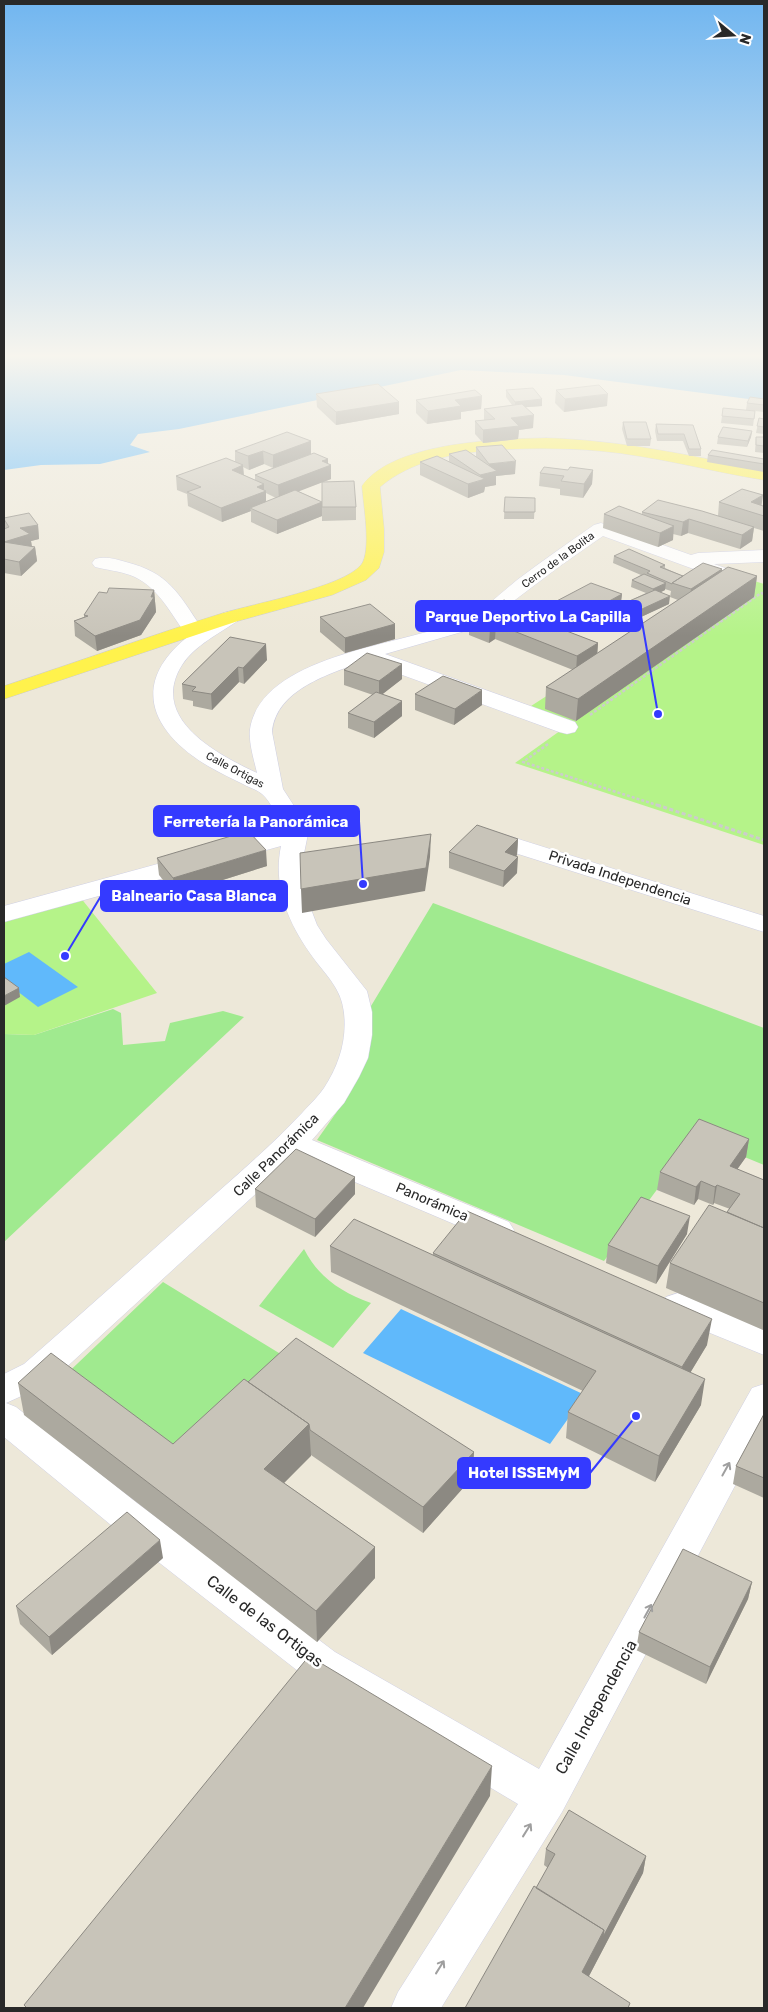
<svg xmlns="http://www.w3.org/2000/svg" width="768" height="2012" font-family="Rubik,sans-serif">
<rect width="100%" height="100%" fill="#ede8d9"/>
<path fill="#a0ea8f" d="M433,903L764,1028V1165L696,1137L604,1261L317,1140L350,1093L366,1057L371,1006Z
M113,1009L121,1013L123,1045L165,1041L170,1023L223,1011L244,1017L4,1242V1034L34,1035Z
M304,1249C319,1278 341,1292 371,1303L333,1348L259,1306Z
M163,1282L297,1364L177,1476L56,1384Z"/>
<path fill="#b5f389" d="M735,575L764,584V845L515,763L571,723L531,706Z
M80,897L157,993L34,1035L4,1034V919Z"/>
<path fill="#60b9fb" d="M4,354H764V401L564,375L461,370L179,429L138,434L130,445L150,452L100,464L41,465L4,470Z
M29,952L78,987L38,1007L4,981V964Z
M401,1309L585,1395L550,1444L363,1353Z"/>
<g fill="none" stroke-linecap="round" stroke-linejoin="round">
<defs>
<path id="minor" d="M601,523L691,555L698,553L764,550V562L714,564L739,573L742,577L739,581L732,583L603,536L560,566L479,627L385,654L575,722L578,727L575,732L567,734L559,732L364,661C330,674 276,689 272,732L283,789L298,812L308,834L303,858L305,883L309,904L317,925L326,939L367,991L372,1012V1035L368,1058L359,1077L344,1103L312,1140L509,1222L514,1230L509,1238L498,1242L487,1238L296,1157L48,1384L6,1403L16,1407L137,1503L335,1652L539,1769L752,1388L764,1384V1431L562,1812L441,2008H391L398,1992L518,1804L307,1678L111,1525L4,1437V1374L24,1364C89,1307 154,1249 219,1191C247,1166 276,1141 302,1113C309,1105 318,1097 324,1088C339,1065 347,1040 344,1013C342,992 330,979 318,964C291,929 272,890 281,846L4,922V906L282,830C277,819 272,802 262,794C258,790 250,788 245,785C233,779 220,773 208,766C149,731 130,681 190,635L185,633C169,611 157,585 130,575C119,571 107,570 95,567L92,563L95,559C105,556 116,559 126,562C169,573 178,593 201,627C213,619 225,608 239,612L242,616L239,620C220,633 195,645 182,665C148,719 219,755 257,773C254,759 247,739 251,724C269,652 409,645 465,619C484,610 501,593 517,580C542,561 568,543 594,525Z
M483,828L764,916V932L474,840L471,835L474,830Z
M678,1293L764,1328V1355L666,1315L661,1306L666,1297Z"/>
<path id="major" d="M546,438C620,440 692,456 764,470V480C709,471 655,456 600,451C564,448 529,448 493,450C452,454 412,460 380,487L384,529V552L379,568L366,580L332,595L238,621L4,699V686C77,662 149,636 223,613C253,604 343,587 361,565C372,551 363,503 362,486C393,442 497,439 546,438Z"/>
</defs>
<use href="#minor" stroke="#cecfe4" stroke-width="1"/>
<use href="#major" stroke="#ccc" stroke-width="1"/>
<path stroke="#ccc" stroke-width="2.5" stroke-dasharray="3 2" stroke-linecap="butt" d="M590,715L761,593L764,594
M548,744L523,762L660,806"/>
<path stroke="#ccc" stroke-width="3" stroke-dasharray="4 2.5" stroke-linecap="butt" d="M657,805L764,840"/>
<use href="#minor" fill="#fff" fill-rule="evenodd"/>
<use href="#major" fill="#fff24c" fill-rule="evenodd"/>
</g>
<path fill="#aca99f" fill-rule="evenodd" d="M506,390L542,399V406L526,407L533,428L519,430L518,439L483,443L475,434V421L484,420V409L512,405L506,397Z
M556,390L607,406L564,412L555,403Z
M316,394L399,402V414L336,425L317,407Z
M482,396L481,409L461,412V419L427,424L416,413V400Z
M764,399V412L755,411L753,426L721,423L722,416L746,410L747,403Z
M759,418L764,419V434L756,433Z
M623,422L651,439L650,446H627L622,429Z
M656,424L693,425L701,449V456H689L683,441H657L655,431Z
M752,431L751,437L747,447L717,444L718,437Z
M756,437H764V453L755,452Z
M311,441V454L328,459V464L331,479L323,482L356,507V520L322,521V516L277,534L251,522V511L222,522L188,506L187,494L177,490L176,476L235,462V451ZM264,464L273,468L255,475V480L244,475L243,467L249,470ZM322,482V502L298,491ZM266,493L276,498L266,502Z
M476,447L515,474L496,476V485L485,487L484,492L468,498L420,475V462H449V454L476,457Z
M708,455L764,459V472L707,462Z
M568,470H593L592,484L583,498L560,495V489L539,486L540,473Z
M505,497L535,498L534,519H504Z
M719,502L763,506L764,505V531L754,528L752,541L740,549L688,533L681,536L673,534V540L658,547L603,528L604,514H642V512L718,516Z
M4,518L38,525L39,539L31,541L32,546L35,547L37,561L21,576L4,573Z
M614,556L665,565V568L683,576L722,569V571L757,576L754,597L576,721L545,709L546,687L573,670L495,639L489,643L469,635V620L525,608L524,615L598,643L597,654L678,600L670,597L671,591L665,589V590L661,592L669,604L641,617L626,610L627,602L646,593L631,587L632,580L641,575L613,563Z
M154,590L156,612L141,635L97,651L75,636L74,621L84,617V615L107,593Z
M622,594L620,609L581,631L550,619L551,604Z
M320,617L395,624V639L345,653L320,632Z
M230,637L267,660L244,684L239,682L212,710L193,706V701L183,699L182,684Z
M344,670L402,679L382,694L402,716L374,738L348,728V713L373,695L344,685Z
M415,694L482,705L454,725L415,710Z
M518,839L517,855L516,856L517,873L503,887L449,868V852Z
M157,858L267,866L175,895L159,875Z
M749,1139L746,1157L737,1169L764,1180V1328L763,1330L666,1288L670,1263L727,1212L730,1209L714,1203L713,1205L698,1199L694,1205L657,1190L660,1172Z
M355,1177V1194L315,1237L256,1207L255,1189Z
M687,1234L656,1284L606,1263L608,1245Z
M330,1246L433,1255V1253L707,1345L690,1373L701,1405L655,1482L566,1438L568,1412L583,1391L331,1272Z
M248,1382L474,1452L472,1478L423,1533L311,1455L284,1483L375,1547V1578L317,1642L24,1415L18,1383L173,1444Z
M764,1414V1498L733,1484L736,1466Z
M163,1558L52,1655L20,1624L16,1606Z
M752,1582L748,1599L706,1684L636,1650L639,1632Z
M546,1849L646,1856L643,1873L589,1976L465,2008L548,1868L544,1865Z"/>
<path fill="#8c8982" d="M608,394L607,406L564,412L565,399Z
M482,396L481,409L461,412V419L427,424L428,411L455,400Z
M542,399V406L515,408V402Z
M399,402V414L336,425V412Z
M534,415L533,428L519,430L518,439L483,443V430L511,418Z
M752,431L751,437L747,447L748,441Z
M311,441V454L273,468V455Z
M263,451L264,464L249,470L248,456Z
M328,459V466L331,465V479L279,499L278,485L322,461Z
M516,461L515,474L496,476V485L485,487L484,492L468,498V484L480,481V475L489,473V464Z
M243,465L244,479L232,470Z
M593,470L592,484L583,498L584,484Z
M264,484V491H266V505L250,508L251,511L222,522L221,508L257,487Z
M763,495L761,509L751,502Z
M322,502V516L277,534V520Z
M689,519L688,533L681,536L683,522Z
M38,525L39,539L31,541L32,548L4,542L20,528Z
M674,526L673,540L658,547L660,533Z
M754,527L752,541L740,549L742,535Z
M35,547L37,561L21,576L19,562Z
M722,569L721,584L689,604L691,589Z
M757,576L754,597L576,721L578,699Z
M666,583L665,590L653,596V589Z
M154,590L156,612L141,635L97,651L95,636L151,597Z
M622,594L620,609L581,631L582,616Z
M670,596L669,604L641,617L642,609Z
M525,608L524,623L517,612Z
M395,624V639L345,653V638Z
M496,624L495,639L489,643L490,628Z
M598,643L597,658L576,671L577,656Z
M266,644L267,660L244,684L243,668Z
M402,664V679L379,697V681Z
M238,667L239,682L212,710L211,694Z
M482,690V705L454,725L455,709Z
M402,701V716L374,738V722Z
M431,834L430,857L425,891L302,913L301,889Z
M518,839L517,855L504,869L505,852Z
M266,850L267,866L175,895L173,878Z
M518,857L517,873L503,887L504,871Z
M19,988L20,997L4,1006V996Z
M749,1139L746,1157L727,1184L730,1166Z
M355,1177V1194L315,1237V1219Z
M701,1181L698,1199L694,1205L696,1187Z
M717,1185L714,1203L713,1205L715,1187Z
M690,1216L687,1234L656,1284L658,1266Z
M712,1319L707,1345L678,1393L682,1367Z
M705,1379L701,1405L655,1482L659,1456Z
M309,1424L311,1456L266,1501L264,1469Z
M474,1452L472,1478L423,1533V1507Z
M160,1540L163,1558L52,1655L49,1637Z
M375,1547V1578L317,1642L316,1611Z
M752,1582L748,1599L706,1684L710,1667Z
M492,1766L490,1796L363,2008H345Z
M646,1856L643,1873L579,1995L582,1972L604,1930Z"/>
<path fill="#c8c4b9" stroke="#8c8982" d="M378,384L399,402L336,412L316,394Z
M599,385L608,394L565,399L556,390Z
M533,388L542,399L515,402L506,390Z
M475,390L482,396L455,400L461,406L428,411L416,400Z
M750,397L764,399V405L747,403Z
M522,404L534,415L511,418L519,426L483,430L475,421L495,419L484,409Z
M723,408L755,411L754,419L722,416Z
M759,418L764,419V427L757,426Z
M623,422H646L651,439H627Z
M656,424L693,425L701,449H689L684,434H658Z
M723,427L752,431L748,441L718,437Z
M287,432L311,441L273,455L263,451L248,456L235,451Z
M756,437H764V446L756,445Z
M502,445L516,461L489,464L476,447Z
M466,450L497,471L480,475L449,454Z
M712,450L764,459V464L708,455Z
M314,453L328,459L322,461L331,465L278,485L255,475Z
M437,456L485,479L468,484L420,462Z
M226,458L243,465L232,470L264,484L257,487L266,491L221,508L187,492L201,487L176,476Z
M544,467L568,470L570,467L593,470L584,484L561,481L564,476L540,473Z
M354,481L356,507H322V502L277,520L250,508L295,490L322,502V482Z
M742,489L763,495L751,502L763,506L764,505V516L719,502Z
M505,497L535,498V512H504Z
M658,500L702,511L754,527L742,535L689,519L683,522L642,512Z
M619,506L674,526L660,533L604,514Z
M29,513L38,525L20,528L30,534L4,542L35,547L19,562L4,559V529L9,527L4,519V518Z
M629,549L665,565L660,567L683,576L672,583V584L647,573L650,571L614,556Z
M703,563L722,569L691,589L672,583Z
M728,567L757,576L578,699L546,687Z
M644,574L666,583L653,589L632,580Z
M591,583L622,594L582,616L551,604Z
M109,588L154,590L151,597H154L140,620L95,636L74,621L88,616L84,615L99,592L107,593Z
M655,590L670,596L642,609L627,602Z
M504,600L525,608L517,612L598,643L577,656L496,624L490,628L469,620Z
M370,604L395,624L345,638L320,617Z
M230,637L266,644L243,668L238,667L211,694L192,691L196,687L182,684Z
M367,653L402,664L379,681L344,670Z
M443,676L482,690L455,709L415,694Z
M376,692L402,701L374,722L348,713Z
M477,825L518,839L505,852L518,857L504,871L449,852Z
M248,831L266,850L173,878L157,858Z
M431,834L426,868L301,889L300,853Z
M4,977L19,988L4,996Z
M699,1119L749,1139L730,1166L764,1180V1228L727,1212L740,1194L717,1185L715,1187L701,1181L696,1187L660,1172Z
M296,1149L355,1177L315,1219L255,1189Z
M641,1197L690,1216L658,1266L608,1245Z
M709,1205L764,1228V1303L670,1263Z
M467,1211L712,1319L682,1367L433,1253Z
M354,1219L705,1379L659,1456L568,1412L596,1371L330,1246Z
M296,1338L474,1452L423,1507L310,1430L309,1424L248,1382Z
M51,1353L173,1444L244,1379L309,1424L264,1469L375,1547L316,1611L18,1383Z
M764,1414V1478L736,1466Z
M127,1512L160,1540L49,1637L16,1606Z
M683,1549L752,1582L710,1667L639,1632Z
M309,1656L492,1766L345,2008H27L24,2005Z
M569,1810L646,1856L603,1937L604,1930L536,1888L555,1854L546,1849Z
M534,1886L604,1930L582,1972L630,2003L628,2008H465Z"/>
<defs><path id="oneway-shaft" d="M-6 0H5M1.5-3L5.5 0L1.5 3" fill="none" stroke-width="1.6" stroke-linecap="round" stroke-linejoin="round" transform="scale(1.25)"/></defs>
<g stroke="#9f9f9f">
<use href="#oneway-shaft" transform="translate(726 1469) rotate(-61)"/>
<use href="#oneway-shaft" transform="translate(648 1611) rotate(-61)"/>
<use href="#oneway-shaft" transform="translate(527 1830) rotate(-58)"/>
<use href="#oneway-shaft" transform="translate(440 1967) rotate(-58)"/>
</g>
<linearGradient id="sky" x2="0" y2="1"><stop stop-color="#71b6f0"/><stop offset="0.56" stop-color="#f7f5ee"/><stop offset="1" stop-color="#f7f5ee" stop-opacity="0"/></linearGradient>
<rect width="768" height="636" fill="url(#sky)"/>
<g text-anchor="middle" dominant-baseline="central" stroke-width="5" stroke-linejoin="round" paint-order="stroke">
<g font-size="11" fill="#292929" stroke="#fff">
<text transform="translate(558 560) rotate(-36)">Cerro de la Bolita</text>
<text transform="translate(235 770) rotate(28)">Calle Ortigas</text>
</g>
<g font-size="14" fill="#292929" stroke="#fff">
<text transform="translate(620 878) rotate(18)">Privada Independencia</text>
<text transform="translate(276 1155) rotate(-44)">Calle Panorámica</text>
<text transform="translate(432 1202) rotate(23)">Panorámica</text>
</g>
<g font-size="16" fill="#292929" stroke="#fff">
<text transform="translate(265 1621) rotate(37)">Calle de las Ortigas</text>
<text transform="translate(596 1707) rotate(-61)">Calle Independencia</text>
</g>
</g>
<path fill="none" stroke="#343aff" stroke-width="2" d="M658 714L641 616M363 884L359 821M65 956L101 896M636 1416L590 1473"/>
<g fill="#343aff" stroke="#fff" stroke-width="2">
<circle cx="658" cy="714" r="5"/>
<circle cx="363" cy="884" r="5"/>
<circle cx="65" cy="956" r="5"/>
<circle cx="636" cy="1416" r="5"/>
</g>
<g fill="#343aff" stroke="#343aff" stroke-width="2">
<rect x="416" y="601" width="225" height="30" rx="5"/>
<rect x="154" y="806" width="205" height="30" rx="5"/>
<rect x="101" y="881" width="186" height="30" rx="5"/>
<rect x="458" y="1458" width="132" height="30" rx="5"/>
</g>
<g font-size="15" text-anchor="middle" font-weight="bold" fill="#fff">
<text x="528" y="622">Parque Deportivo La Capilla</text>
<text x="256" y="827">Ferretería la Panorámica</text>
<text x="194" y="901">Balneario Casa Blanca</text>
<text x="524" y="1478">Hotel ISSEMyM</text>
</g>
<rect width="768" height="2012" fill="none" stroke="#292929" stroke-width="10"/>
<g transform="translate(733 35) rotate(108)" stroke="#ffffff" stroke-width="4" paint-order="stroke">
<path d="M0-4L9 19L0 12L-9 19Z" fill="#292929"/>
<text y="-8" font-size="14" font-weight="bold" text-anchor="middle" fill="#292929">N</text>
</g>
</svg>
